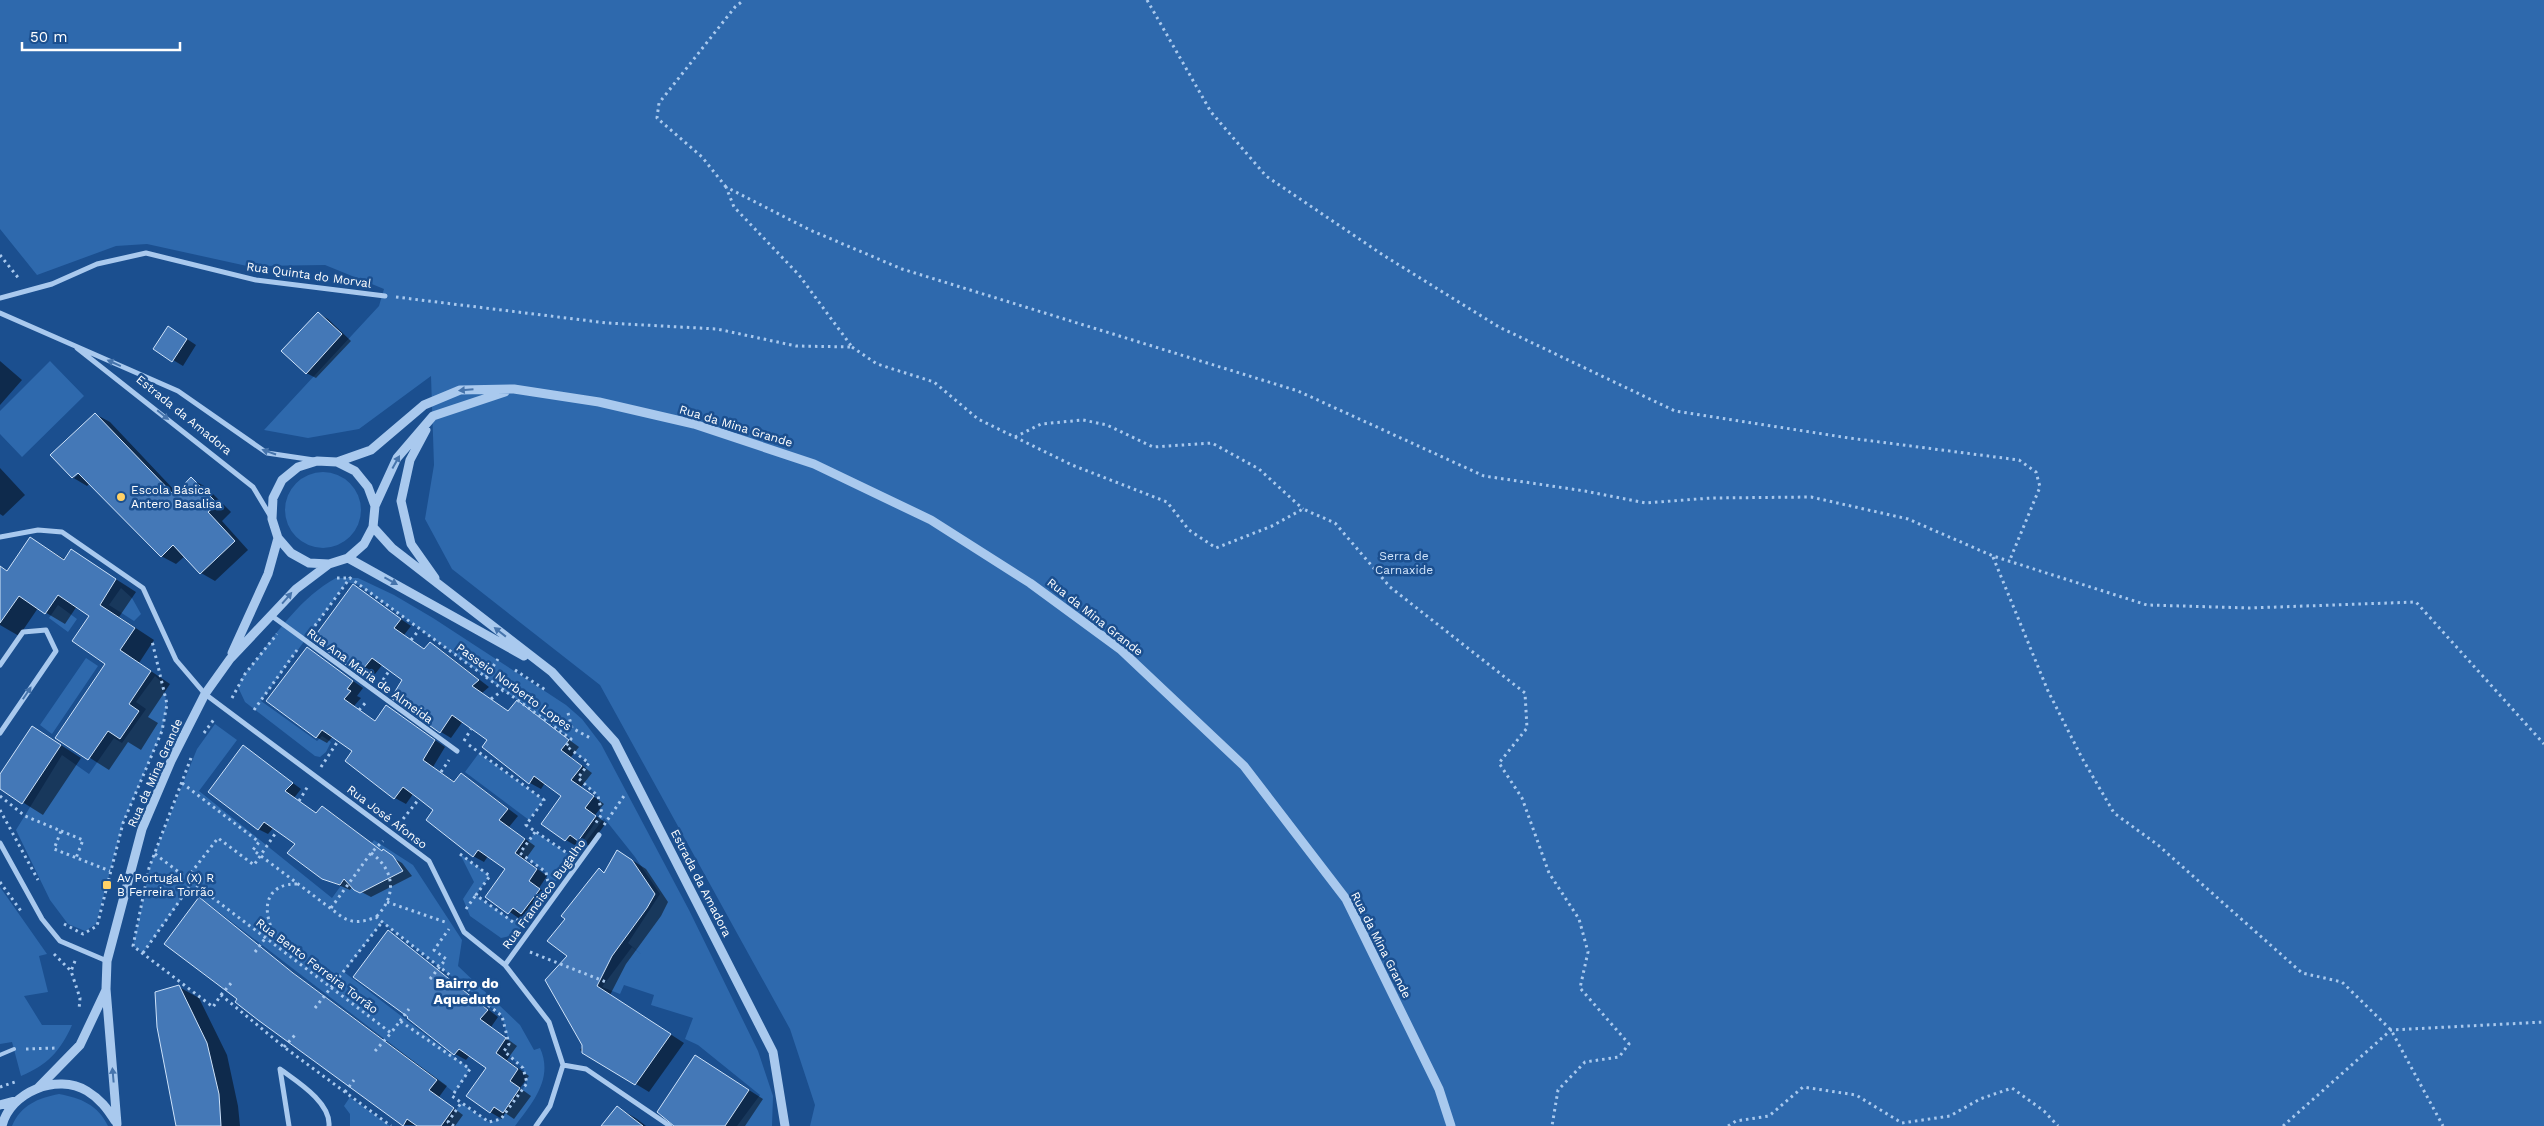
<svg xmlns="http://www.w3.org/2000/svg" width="2544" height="1126" font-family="'Work Sans',sans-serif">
<rect width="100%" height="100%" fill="#1b4f8f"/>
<path fill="#2e69ad" d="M0,0H2544V1126H810L815,1105L790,1029L600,685L452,569L425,519L434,465L431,376L359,429L308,438L264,430L379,306L384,289L325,265L247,266L147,244L116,246L37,275L0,229Z
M50,361L84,396L22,457L0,434V411Z
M285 510a38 38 0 1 1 76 0a38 38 0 1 1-76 0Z
M336,578H358L394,595L433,618L566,705L582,719L601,744L689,910L758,1051L773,1096L772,1126H737L760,1095L698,1045L685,1039L693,1018L651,1005L654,995L624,985L620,994L602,987L632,947L642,955L628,943L660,894L635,857L604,818L515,935L501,938L470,916L463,899L474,882L460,854L490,876L476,895L513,921L522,917L548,883L546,872L520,853L535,832L567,853L576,851L601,814L598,796L578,778L589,763L566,746L571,739L359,585L347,582L261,701L317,741L322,736L331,742L326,752L320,757L315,756L245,702L238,687L243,676C271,642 296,600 336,578Z
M121,588L132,598L141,614L134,621L109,605Z
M58,605L77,619L68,632L49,618Z
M86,658L98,666L52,734L40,725Z
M155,676L162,682L167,704L162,731L123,823L96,924L85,931L68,924L50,900L16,830L62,755L89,774L114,738L122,743L146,709L136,702Z
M215,724L237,740L199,791L332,898L374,840L413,865L462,940L458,966L520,1025L534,1050L540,1048C554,1079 532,1103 515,1126H454L448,1122L461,1103L489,1122L501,1119L527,1083L523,1068L504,1051L509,1043L502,1016L382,922L344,972L470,1069L455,1093L189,889L143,953L133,946L151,862L197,749Z
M479,753L544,800L529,820L465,772Z
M0,887L47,954L39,956L48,992L24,996L42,1025H72C60,1052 47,1065 21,1076L12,1042L0,1044Z
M59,1094C81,1098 98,1105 108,1126H12C21,1105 38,1098 59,1094Z
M350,1097L390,1126H350V1114L344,1106Z"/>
<path fill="#0007" fill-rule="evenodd" d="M318,313L328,319L351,341L316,378L306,373Z
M178,333L196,345L183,366L155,349Z
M0,361L22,380L0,405Z
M95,414L110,422L177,493L191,479L206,487L231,512L222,521L248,550L215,581L201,573L185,556L176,564L161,556L90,483L87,486L72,477ZM83,470L74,478V474Z
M0,468L25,495L3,516L0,514Z
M30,538L66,560L72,551L136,592L119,617L154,640L139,663L170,684L148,717L158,723L141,750L128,742L109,770L57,737L107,663L91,615L77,606L65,624L38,608L19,636L0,625V566L8,571Z
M353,586L411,626L404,635L425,650L430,644L441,650L489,687L482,693L509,712L517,702L579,747L571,757L592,773L581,787L604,804L595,815L606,823L589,846L580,841L576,846L566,840L563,796L545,783L541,789L530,783L484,747L489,740L463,721L451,738L441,732L404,679L383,664L371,679L360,673Z
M307,648L363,688L357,696L361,698L354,706L376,722L387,706L397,713L445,747L433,767L455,782L461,775L472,781L518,816L509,827L535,846L525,860L547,876L539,888L550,896L533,919L524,914L520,919L487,896L507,869L488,856L484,862L473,856L435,810L413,794L406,804L395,798L354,751L333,736L327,743L316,737Z
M33,727L81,758L43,815L0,788V777Z
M244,747L301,789L294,798L317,814L322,807L332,813L383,852L402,863L412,876L371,897L352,887L350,890L322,878L296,843L274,827L268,834L258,829Z
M632,860L646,869L668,902L661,916L626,964L610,995L684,1043L649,1092L580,1050L584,1045L568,955L567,919L599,870L605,873Z
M199,899L304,981L447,1086L439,1097L463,1115L455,1126L403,1125L239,999Z
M388,931L498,1017L491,1027L517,1046L507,1060L529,1076L520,1088L531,1096L514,1119L505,1113L502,1119L490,1112L488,1068L470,1055L466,1060L455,1054L408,1018Z
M179,987L199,998L227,1055L238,1106L240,1126H177Z
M696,1056L763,1099L745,1126H694Z
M617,1107L637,1119L646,1126H602Z"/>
<path fill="#4478b7" stroke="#cfe3fa" d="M318,312L342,334L306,374L281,351Z
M168,326L187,339L172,362L153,349Z
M95,413L174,495L191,477L218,504L208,512L235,541L200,574L173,545L161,557L78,473L72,478L50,455Z
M30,537L64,560L71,549L116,579L100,605L135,628L120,650L151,671L129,704L139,711L120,739L108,731L88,760L55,738L105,664L72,641L89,616L58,595L45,614L19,596L0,623V566L7,571Z
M353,584L401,619L394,628L424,649L430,642L479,680L472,686L508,711L517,700L569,740L561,750L582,766L571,780L594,796L585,808L596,816L578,841L570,835L565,841L541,824L561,796L534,776L529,784L482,747L487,740L452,715L440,733L391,698L402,680L372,658L359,674L312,640Z
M307,647L353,681L347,689L351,691L344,699L375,721L386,705L435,740L423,760L454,782L461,773L508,809L499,820L525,839L515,853L537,869L529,881L540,889L521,914L513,908L508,914L485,897L505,869L478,850L473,857L426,820L433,810L419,799L403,787L394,799L345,761L352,751L322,730L316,738L266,701Z
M32,726L61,745L22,804L0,789V774Z
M243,745L293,783L285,791L316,813L322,806L382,851L383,849L393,856L403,871L360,893L354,890L344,879L340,885L322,879L287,853L295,844L264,822L258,830L208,792Z
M617,850L632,860L655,894L647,908L612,956L597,986L671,1034L635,1085L582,1053V1045L545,980L567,956L547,941L565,919L561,916L599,868L604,873Z
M199,897L293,973L437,1080L429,1090L454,1108L441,1126H417L407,1119L403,1126L258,1020L235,1002L237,999L164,944Z
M388,930L488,1010L480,1019L506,1038L496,1053L518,1069L510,1081L520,1088L503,1113L494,1107L490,1113L466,1096L486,1068L459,1049L454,1055L407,1018L408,1017L353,977Z
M179,985L207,1043L219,1094L221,1126H176L157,1027L155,992Z
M695,1055L749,1090L725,1126H674L657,1112Z
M617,1106L643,1126H601Z"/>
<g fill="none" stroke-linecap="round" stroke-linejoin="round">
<path stroke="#a9c9ee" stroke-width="3" stroke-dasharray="2.5 4" stroke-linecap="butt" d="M1147,0L1211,112L1266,176L1383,255L1499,327L1675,411L1849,438L2019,460L2036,472L2040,487L2009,562
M726,187L702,157L657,118L659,103L735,7L744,0
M0,255L20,280
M396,297L607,323L717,329L796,346L852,347L799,275L734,207L726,187L810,230L902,269L1298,391L1484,476L1585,491L1646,503L1711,498L1811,497L1908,519L1993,556L2147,605L2250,608L2416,602L2544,744
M852,347L877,364L934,382L978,419L1072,465L1167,502L1189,530L1216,548L1272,526L1303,509L1335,523L1390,587L1525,693L1527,728L1499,763L1522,798L1549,873L1579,919L1588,952L1580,988L1629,1044L1619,1057L1585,1062L1558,1090L1552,1126
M1015,437L1041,424L1083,420L1107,425L1153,447L1212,443L1259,469L1303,509
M1993,557L2048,691L2082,758L2114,813L2158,845L2302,973L2342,982L2391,1030L2443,1126
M337,578H351
M311,631L350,578L571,739L566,746L589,763L578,778L598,796L602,814L595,824
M411,640L419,630
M515,670L547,691
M486,677L498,659
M383,680L389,671
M232,698L245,674L277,634
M491,699L503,690
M254,710L297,650
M359,710L367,701
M568,713L572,728L592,739
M204,733L215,718
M464,741L471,729
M469,745L544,800L526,825L567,853L570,852
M191,758L149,868L133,946L213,1007L221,995L284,1047L391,1126
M321,767L338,741
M441,772L449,760
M0,796L25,816L61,831L54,849L110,871
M299,801L308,786
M0,810L38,880
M399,824L419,799
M604,825L626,793
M61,831L83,840L76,858
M535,832L520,853L546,872L548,883
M371,853C395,870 397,896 376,917
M155,854L391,1033L400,1021L470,1069L452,1096L489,1122L501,1119L527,1083L523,1068L504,1051L509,1044L502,1016L376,917C363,922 354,924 342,917L253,850L259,842L182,783
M460,854L490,876L476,895L513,922L522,918
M187,878L218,838L254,865L277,831
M0,882L21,911
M387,902L445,922
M331,908L371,853L383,841
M466,909L476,895
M64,924L83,934L97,926L123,823L162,731L167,704L152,641
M255,952L272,929C261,904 269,883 298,884
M530,952L606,982
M143,953L192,883
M54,954L71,971
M75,961L71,971L80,998L79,1010
M430,979L446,959L434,950L449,929
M221,995L232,982
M315,1008L382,922
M400,1021L409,1009
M284,1047L295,1035
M26,1049L57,1048
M375,1051L391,1033
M0,1087L15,1082
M345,1092L354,1080
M454,1126L448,1122L461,1103
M1728,1126L1736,1121L1769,1116L1803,1087L1856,1095L1902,1123L1950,1116L1980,1099L2012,1088L2044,1111L2058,1126
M2283,1126L2391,1030L2544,1022"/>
<path stroke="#a9c9ee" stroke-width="4" d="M0,1055L14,1049"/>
<path stroke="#a9c9ee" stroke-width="5" d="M0,298L52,284L97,264L146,253L256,280L385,296
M0,313L178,391L267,453L314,460
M77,348L253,487L271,517
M0,537L38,530L62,532L143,588L176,660L205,694L429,861L464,932L505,965L549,1022L563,1065L550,1106L536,1126
M272,616L457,751
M0,665L23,632L46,630L56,651L0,733
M0,843L42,919L60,941L107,961
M505,965L599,835
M563,1065L586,1069L670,1126
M289,1126L280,1069C296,1081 331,1102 329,1126"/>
<path stroke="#a9c9ee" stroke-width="9" d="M426,430L410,460L401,501L411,544L435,578
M337,462L371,450L424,405L460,390L514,389L599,402L694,424L814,464L931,520L1030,583L1120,649L1244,766L1346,899L1439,1089L1451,1126
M375,506L397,458L433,416L505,392
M373,527L392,548L552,672L615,742L773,1052L785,1126
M348,558L524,656
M232,653L268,574L278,538
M38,1088L80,1045L106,990
M0,1105L18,1100
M117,1124L106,989L107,961L142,829L171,761L205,694L230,659L296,589L329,564L348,558L364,544L373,527L375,506L368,487L355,471L337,462L317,461L298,467L282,480L273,498L272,519L278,538L291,553L309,563L329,564
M2,1126C10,1092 57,1073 87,1091C100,1099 107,1108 115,1121"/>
</g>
<defs><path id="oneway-solid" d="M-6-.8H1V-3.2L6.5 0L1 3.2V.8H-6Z" transform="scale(1.25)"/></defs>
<g fill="#4674ac">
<use href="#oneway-solid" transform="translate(114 363) rotate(-156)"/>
<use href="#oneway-solid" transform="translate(466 390) rotate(175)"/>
<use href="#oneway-solid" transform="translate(163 415) rotate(39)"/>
<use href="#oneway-solid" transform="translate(269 452) rotate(-161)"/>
<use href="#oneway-solid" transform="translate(396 462) rotate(-61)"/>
<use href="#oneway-solid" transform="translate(391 581) rotate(29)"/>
<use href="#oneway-solid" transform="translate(287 598) rotate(-49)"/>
<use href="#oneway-solid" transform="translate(500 632) rotate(-142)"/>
<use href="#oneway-solid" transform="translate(27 693) rotate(-56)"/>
<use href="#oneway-solid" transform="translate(113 1075) rotate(-95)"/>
</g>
<g fill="#ffd166" stroke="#1b4f8f" stroke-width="2">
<circle cx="121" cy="497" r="5"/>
<rect x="102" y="880" width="10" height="10" rx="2.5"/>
</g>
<g text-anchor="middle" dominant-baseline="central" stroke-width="5" stroke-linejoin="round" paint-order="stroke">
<g font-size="12" fill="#fff" stroke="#1b4f8f">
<text transform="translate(309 275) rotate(8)">Rua Quinta do Morval</text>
<text transform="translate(184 415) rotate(39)">Estrada da Amadora</text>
<text transform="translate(736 426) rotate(17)">Rua da Mina Grande</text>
<text transform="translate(1095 617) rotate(38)">Rua da Mina Grande</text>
<text transform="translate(370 676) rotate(36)">Rua Ana Maria de Almeida</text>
<text transform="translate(514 687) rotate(36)">Passeio Norberto Lopes</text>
<text transform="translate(155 773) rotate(-66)">Rua da Mina Grande</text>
<text transform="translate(387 817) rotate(37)">Rua José Afonso</text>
<text transform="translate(701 883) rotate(63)">Estrada da Amadora</text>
<text transform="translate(544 894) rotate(-54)">Rua Francisco Bugalho</text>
<text transform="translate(1381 945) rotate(63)">Rua da Mina Grande</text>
<text transform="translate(317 966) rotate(37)">Rua Bento Ferreira Torrão</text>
</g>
<g font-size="12" fill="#fff" stroke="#1b4f8f" text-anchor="start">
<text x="131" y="490">Escola Básica<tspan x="131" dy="14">Antero Basalisa</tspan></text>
<text x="117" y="878">Av Portugal (X) R<tspan x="117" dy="14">B Ferreira Torrão</tspan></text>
</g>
<g font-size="12" fill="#cfe3fa" stroke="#1b4f8f">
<text x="1404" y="556">Serra de<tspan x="1404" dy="14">Carnaxide</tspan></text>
</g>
<g font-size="14" font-weight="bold" fill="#fff" stroke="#1b4f8f">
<text x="467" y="983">Bairro do<tspan x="467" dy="16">Aqueduto</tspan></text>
</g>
</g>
<path d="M22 42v8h158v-8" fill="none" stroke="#ffffff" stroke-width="2.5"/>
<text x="30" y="42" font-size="15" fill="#ffffff" stroke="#1b4f8f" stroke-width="4" paint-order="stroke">50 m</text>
</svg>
